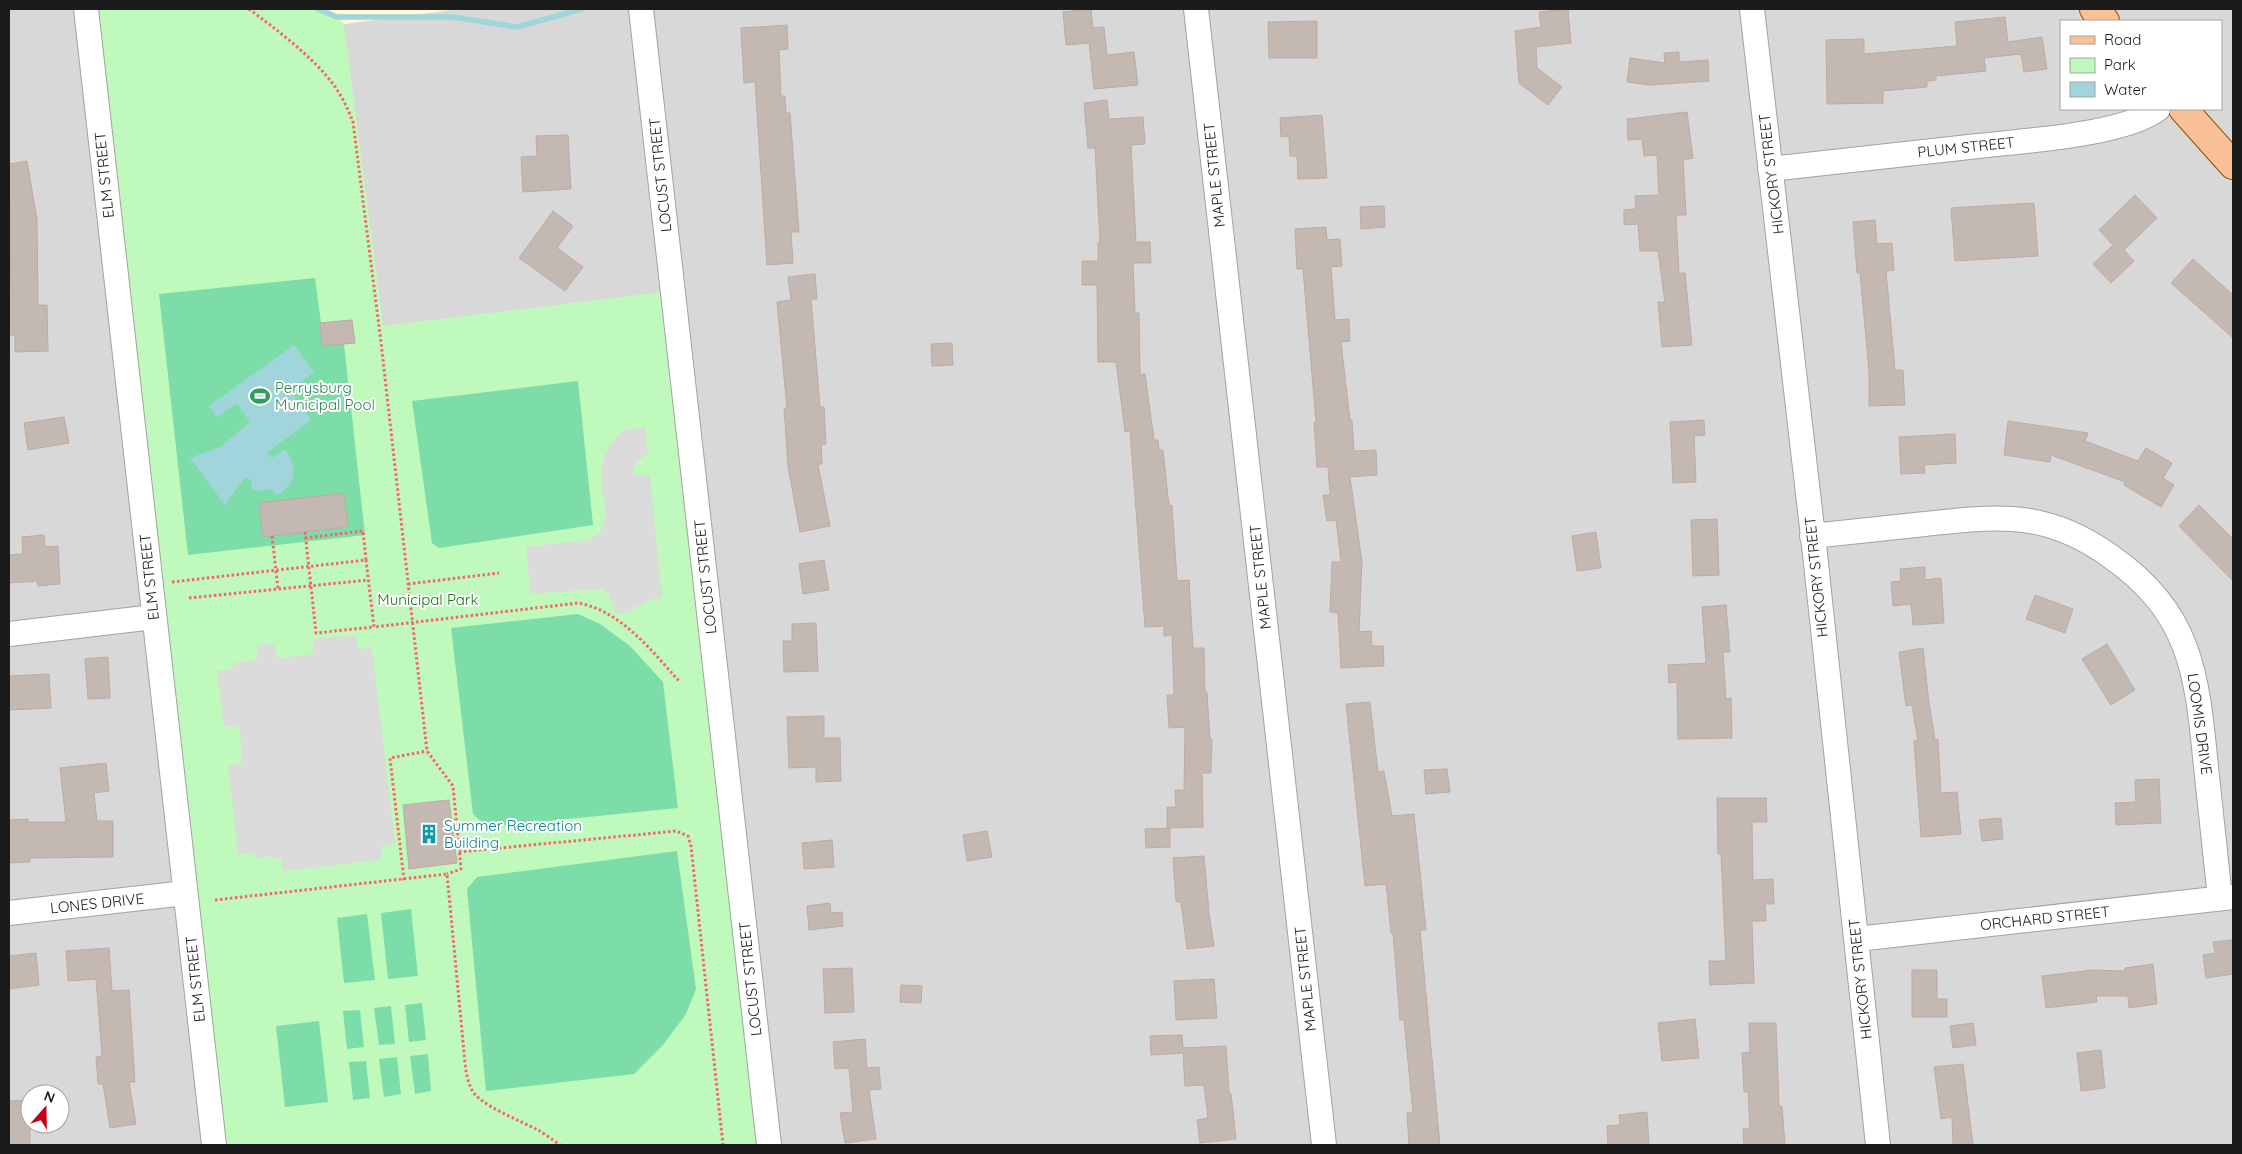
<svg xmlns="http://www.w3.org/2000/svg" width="2242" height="1154" font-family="Quicksand,sans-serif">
<rect width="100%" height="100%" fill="#ede6e0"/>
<path fill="#d9d8d8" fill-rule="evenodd" d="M9,9H2233V1145H9ZM2061,21H2221V109H2061ZM30,1094H60V1124H30Z"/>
<path fill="#fff9d7" d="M328,9H460L344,24Z"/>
<path fill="#bff9bb" d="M87,9H328L344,24L383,326L663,292L759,1145H223Z"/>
<path fill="#7ddda9" d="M315,278L321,323L352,320L355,343L344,344L365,535L188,555L159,294Z
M578,381L593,525L439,548L432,543L412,401Z
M578,614L600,624L630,646L663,682L678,808L487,827L473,814L451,628Z
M677,851L696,989L686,1014L663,1045L634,1074L486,1091L467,889L477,877Z
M411,909L418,976L388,979L381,913Z
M367,914L375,980L344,983L337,918Z
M422,1003L426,1040L409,1042L405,1005Z
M391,1006L395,1044L379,1045L374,1008Z
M360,1010L364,1047L347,1049L343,1011Z
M319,1021L328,1102L285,1107L276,1026Z
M428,1054L431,1091L415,1094L410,1056Z
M397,1057L401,1094L384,1097L379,1059Z
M366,1061L370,1098L353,1100L349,1062Z"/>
<path fill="#dbdbdb" d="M645,427L648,454L637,461L633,471L634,476L650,475L662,598L648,600L630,611L617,615L609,594L601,589L531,594L526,547L588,540L600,533L606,516L601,478L604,457L615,437L624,430Z
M356,635L357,647L362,649L372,648L395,843L381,846V860L283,871L281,857L273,858L272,856L256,858L254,853L238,855L228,766L242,763L240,729L236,726L224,727L217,671L232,669L235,663L258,659L257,645L274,643L276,656L279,658L309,655L314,650L312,639Z"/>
<path fill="#a0d6db" d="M294,345L314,372L290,390L311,420L269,451L267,454L272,458L285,449C297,466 297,484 277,495L271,489L259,491L251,488L252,481L247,478L243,480L225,505L190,458L220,447L250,422L238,405L235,404L217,417L209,406Z"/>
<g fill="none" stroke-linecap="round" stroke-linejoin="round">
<path stroke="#a0d6db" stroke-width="5.5" d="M318,9L337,17H453L517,27L582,9"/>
</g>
<path fill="#c4b8b3" stroke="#beaba3" d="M1091,9L1093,28L1104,27L1107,55L1134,52L1138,85L1094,89L1089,43L1066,45L1063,12Z
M1568,9L1571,43L1536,47L1537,68L1562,87L1548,105L1519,83L1515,31L1541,27L1539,12Z
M2005,17L2008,42L2042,37L2047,69L2024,72L2021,54L1984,58L1986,71L1936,76V80L1927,81V87L1883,91V103L1827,104L1826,40L1864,39V54L1957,46L1955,22Z
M1317,21V58H1269L1268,22Z
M787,25L788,49L779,50L781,96H785L786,113H790L799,232H791L793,263L767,265L755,82L744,83L741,28Z
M1679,52V62L1708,60L1709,81L1650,85L1627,82L1630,58L1665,63L1664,53Z
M1107,100L1109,119L1143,117L1145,144L1131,145L1136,242H1150L1151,263H1133L1135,313H1139L1140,375L1145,374L1154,440H1158L1159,450H1163L1169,506L1172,505L1177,581L1189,580L1193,648H1204L1205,692H1207L1210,739H1212L1211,773H1202L1203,827L1167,828V807H1176L1175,790H1184L1185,727L1169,728L1167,695H1174L1172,635L1164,636V626L1145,627L1130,431L1125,432L1116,362H1098L1097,285H1082V261H1098V243H1100L1095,148H1088L1084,103Z
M1687,112L1693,158L1683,160L1686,215H1676L1679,273H1685L1692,345L1662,347L1658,302H1665L1658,251H1640L1638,224L1624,225V210L1636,209L1635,196L1659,195L1657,155L1644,156L1642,139L1628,140L1627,119Z
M1322,115L1327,178L1298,179L1297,156H1290L1289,136L1281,137L1280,118Z
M568,135L571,189L523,192L521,157L537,156L536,136Z
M27,161L37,220L38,305H47L48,351L15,352V335H9V293H11L9,164Z
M2135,195L2157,218L2124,250L2134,261L2111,283L2093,264L2113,245L2099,230Z
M2034,203L2038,256L1955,261L1951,208Z
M1384,206L1385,227L1361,229L1360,207Z
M553,211L573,226L557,248L583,267L565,291L519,258Z
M1875,220L1877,244L1892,243L1894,270L1886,271L1895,370H1903L1905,405L1869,406V371L1860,273H1857L1853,222Z
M1326,227L1327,240L1340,239L1342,266L1331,267L1335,320L1349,319L1350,341L1341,342L1350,420H1352L1354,451L1376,450L1377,475L1350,477L1362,562L1359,632L1371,631L1372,646H1383L1384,666L1341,668L1338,613L1330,612L1332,562H1341L1336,520L1327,521L1323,495H1330L1328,467H1317L1314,423L1316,422L1303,269H1297L1295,229Z
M2193,259L2233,295V338L2171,283Z
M815,274L817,299H811L820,407H824L826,444L821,445L822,464H818L830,526L800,532L788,466L784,409H787L777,302L791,300L788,277Z
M352,320L355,343L322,346L320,323Z
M952,343L953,365L932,366L931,344Z
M64,417L69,443L28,450L24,423Z
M1704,420L1705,435L1694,436L1696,482L1673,483L1670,422Z
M2008,421L2088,433L2085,441L2138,461L2146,448L2172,463L2163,478L2174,485L2161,507L2124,485L2125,482L2051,455L2050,462L2004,455Z
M1955,434L1956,463L1924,465L1925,473L1901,474L1899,437Z
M344,493L348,527L263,537L259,503Z
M2199,505L2233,539V581L2179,526Z
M1717,519L1719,575L1693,576L1691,520Z
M1596,532L1601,568L1577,571L1572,536Z
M44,535L45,547L58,546L60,584L38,586L37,581L9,583V555L23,554L22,537Z
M824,560L829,590L803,594L799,564Z
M1925,567V580L1941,578L1944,623L1913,625L1911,604L1893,606L1891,582L1901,581L1900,569Z
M2035,595L2073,609L2065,633L2026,619Z
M1726,605L1730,652H1723L1726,699L1731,698L1732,738L1678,739L1677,682L1669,683L1668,665L1706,663L1702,607Z
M816,623L818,671L784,672L783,641H792V624Z
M2107,644L2135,690L2111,705L2082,659Z
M1923,648L1929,703L1935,740L1938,739L1941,793L1957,792L1961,834L1921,837L1914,741H1918L1912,705L1906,706L1899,652Z
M108,657L110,698L88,699L85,659Z
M49,674L51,708L9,710V676Z
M1370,702L1378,772L1384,771L1392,816L1414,814L1426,930H1420L1440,1145H1409L1407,1113H1413L1404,1020H1400L1393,933H1391L1386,884L1365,886L1346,704Z
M824,716V738H840L841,781L816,782V767L789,768L787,717Z
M106,763L109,791L94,793L97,821H113V857L30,858V862L9,863V820L28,819V822H66L60,768Z
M1447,769L1450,792L1426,794L1424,770Z
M2159,779L2161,823L2116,825L2115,803L2136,802L2135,780Z
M1717,798H1766L1767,822H1752L1753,880L1773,879L1774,904H1765L1766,921H1752L1754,983L1710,985L1709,961H1726L1721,854H1718Z
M449,800L457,863L409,869L403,805Z
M2001,818L2003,839L1982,841L1979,820Z
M1170,828V847L1146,848L1145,829Z
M987,831L992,857L967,861L963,835Z
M832,840L834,867L804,869L802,843Z
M1204,856L1209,913L1214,946L1187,949L1181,902H1176L1173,858Z
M830,903L831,913L842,912L843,926L809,930L807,906Z
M2232,940L2233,974L2206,978L2203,955L2215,953L2213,942Z
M109,948L112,991L129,990L135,1082H129L136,1124L110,1128L103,1084H98L96,1057L102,1056L96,979L68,981L66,951Z
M36,953L39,985L9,989V956Z
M2153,964L2157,1004L2129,1008L2128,996H2096L2097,1002L2046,1008L2042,976L2093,970L2125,971V968Z
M852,968L854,1012L825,1013L823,969Z
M1912,970H1937V999H1947V1017H1912Z
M1214,979L1217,1018L1176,1020L1174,981Z
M901,985L922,986L921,1003L900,1002Z
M1695,1019L1699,1058L1662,1061L1658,1023Z
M1749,1023H1776L1779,1106H1782L1785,1145H1744L1743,1129H1750L1748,1092H1744L1742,1053L1750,1052Z
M1973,1023L1976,1045L1953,1048L1950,1026Z
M1182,1035L1183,1048L1226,1046L1229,1093H1231L1236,1139L1200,1143L1197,1120L1208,1118L1204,1085L1185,1086L1183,1053L1151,1055L1150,1036Z
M865,1039L867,1068L879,1067L881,1089L869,1090L876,1139L845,1143L840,1113L853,1112L849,1068L835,1069L833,1042Z
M2101,1050L2105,1088L2081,1091L2077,1053Z
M1963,1064L1973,1145H1953L1952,1117L1941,1119L1934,1067Z
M30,1100V1145H9V1101Z
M1647,1112L1649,1145H1608L1607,1126L1620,1125L1619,1115Z"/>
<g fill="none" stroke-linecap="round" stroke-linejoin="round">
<defs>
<path id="minor" d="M86,9L214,1145
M641,9L769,1145
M1196,9L1324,1145
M1752,9L1815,554L1878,1145
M1770,169C1839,161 1909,154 1978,146C2022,141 2124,135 2158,109
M1812,536C1850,532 1887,528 1925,524C1954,521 1983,517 2012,519C2048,521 2081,535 2110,556C2192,613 2197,675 2206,767C2211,811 2215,855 2220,898
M9,634L154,617
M9,913L185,893
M1857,939L2233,897"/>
<path id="major" d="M2094,9L2105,21
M2183,109L2233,165"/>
</defs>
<use href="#minor" stroke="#a2a2a2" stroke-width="26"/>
<use href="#major" stroke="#914c00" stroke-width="30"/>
<path stroke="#f9646b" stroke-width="3" stroke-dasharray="2.5 2.5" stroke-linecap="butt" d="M249,9C276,29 314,58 333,84C342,96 348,109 353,122L381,342L427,751L453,786L461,869L447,874
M305,532L316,633L374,627
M272,536L278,589
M305,538L363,531L366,560
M172,582L366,560L374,627L578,603C620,610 652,651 679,681
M408,584L499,573
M189,598L368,580
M459,852L676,831L688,836L691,846L723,1145
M404,880L390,758L427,751
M215,900L447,874L464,1052C465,1065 466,1078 472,1090C479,1105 521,1121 538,1130C545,1134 553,1140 560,1145"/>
<use href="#minor" stroke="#fff" stroke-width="24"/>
<use href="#major" stroke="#fbc196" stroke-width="28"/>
</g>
<defs>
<symbol id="stadium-bare" viewBox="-9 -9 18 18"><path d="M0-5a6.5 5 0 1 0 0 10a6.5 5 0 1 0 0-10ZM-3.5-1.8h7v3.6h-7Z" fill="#2e9e5b" stroke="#fff" stroke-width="2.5" paint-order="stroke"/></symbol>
<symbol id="building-bare" viewBox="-9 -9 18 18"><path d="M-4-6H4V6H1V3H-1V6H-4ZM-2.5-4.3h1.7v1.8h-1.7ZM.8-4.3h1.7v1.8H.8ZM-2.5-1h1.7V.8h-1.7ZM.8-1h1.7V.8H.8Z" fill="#0f9aa8" stroke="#fff" stroke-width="2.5" paint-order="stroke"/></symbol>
</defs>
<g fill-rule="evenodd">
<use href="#stadium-bare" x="246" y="382" width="28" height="28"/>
<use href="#building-bare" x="415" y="820" width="28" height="28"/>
</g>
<g text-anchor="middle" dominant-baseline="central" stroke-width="4" stroke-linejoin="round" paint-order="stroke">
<g font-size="15" fill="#1b1b1b" stroke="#fff">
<text transform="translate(1966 147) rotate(-6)">PLUM STREET</text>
<text transform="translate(1771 174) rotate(-97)">HICKORY STREET</text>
<text transform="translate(104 175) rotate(-96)">ELM STREET</text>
<text transform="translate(660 175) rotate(-96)">LOCUST STREET</text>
<text transform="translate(1214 175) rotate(-96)">MAPLE STREET</text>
<text transform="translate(149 577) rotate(-96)">ELM STREET</text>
<text transform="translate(705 577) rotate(-96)">LOCUST STREET</text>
<text transform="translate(1260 577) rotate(-96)">MAPLE STREET</text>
<text transform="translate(1816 577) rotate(-96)">HICKORY STREET</text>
<text transform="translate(2200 724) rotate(82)">LOOMIS DRIVE</text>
<text transform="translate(97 903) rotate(-6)">LONES DRIVE</text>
<text transform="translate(2045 918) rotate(-6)">ORCHARD STREET</text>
<text transform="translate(195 979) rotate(-96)">ELM STREET</text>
<text transform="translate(750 979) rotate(-96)">LOCUST STREET</text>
<text transform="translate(1305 979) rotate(-96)">MAPLE STREET</text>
<text transform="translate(1860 979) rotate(-96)">HICKORY STREET</text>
</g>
<g font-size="15" fill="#27864d" stroke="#fff" text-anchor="start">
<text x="275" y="387">Perrysburg<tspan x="275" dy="17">Municipal Pool</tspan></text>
</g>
<g font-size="15" fill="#12760b" stroke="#fff">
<text x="428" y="599">Municipal Park</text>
</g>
<g font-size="15" fill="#0d838f" stroke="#fff" text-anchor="start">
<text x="444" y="825">Summer Recreation<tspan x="444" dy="17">Building</tspan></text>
</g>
</g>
<rect width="2242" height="1154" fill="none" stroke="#1b1b1b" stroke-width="20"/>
<rect x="2060" y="20" width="162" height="90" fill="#ffffff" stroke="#a4a4a4"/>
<rect x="2070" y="36" width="25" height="8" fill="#fbc196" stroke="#a4a4a4"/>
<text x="2104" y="45" font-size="15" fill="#1b1b1b">Road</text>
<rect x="2070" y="58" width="25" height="15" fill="#bff9bb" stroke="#a4a4a4"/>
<text x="2104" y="70" font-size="15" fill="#1b1b1b">Park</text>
<rect x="2070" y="82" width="25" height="15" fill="#a0d6db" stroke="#a4a4a4"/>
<text x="2104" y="95" font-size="15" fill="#1b1b1b">Water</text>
<g transform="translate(45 1109) rotate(20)"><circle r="24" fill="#ffffff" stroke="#a4a4a4"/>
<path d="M0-4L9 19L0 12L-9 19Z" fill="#c5011d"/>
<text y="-8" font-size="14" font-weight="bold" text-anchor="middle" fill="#1b1b1b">N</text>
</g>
</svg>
